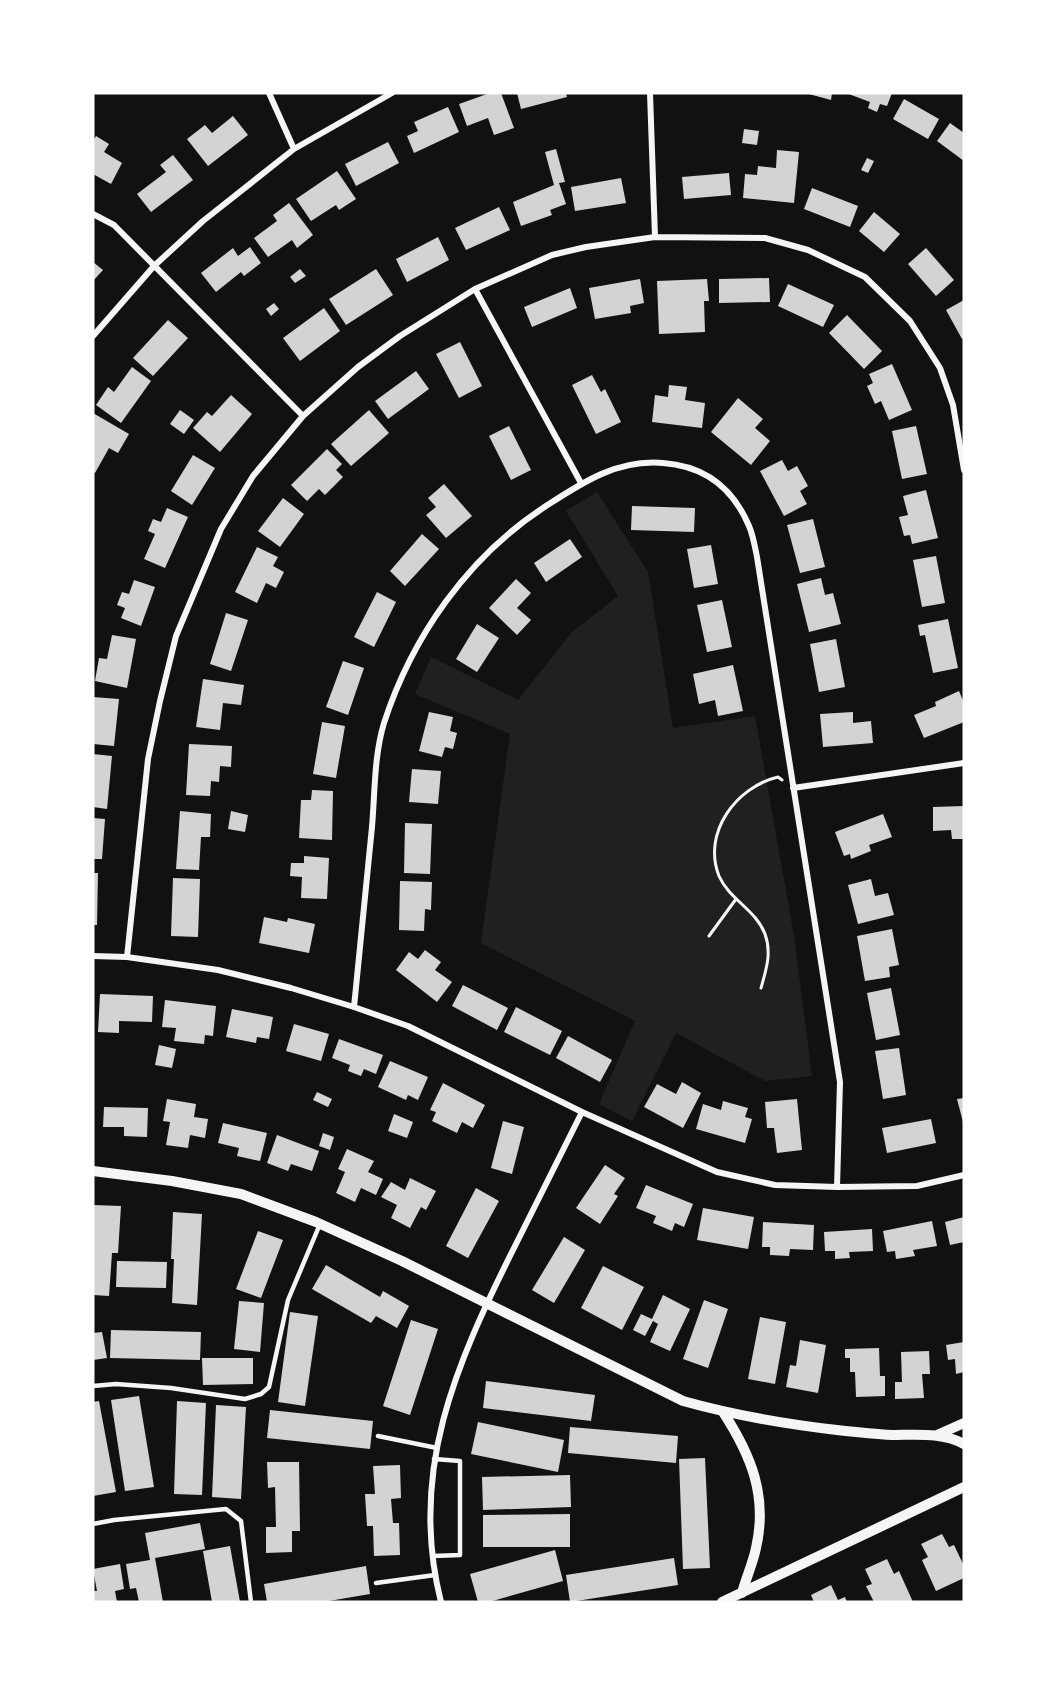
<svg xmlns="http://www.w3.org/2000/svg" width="1057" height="1695" font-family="Montserrat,sans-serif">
<rect width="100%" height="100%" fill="#111"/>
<path fill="#202020" d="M597,492L648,572L673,728L755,716L794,936L812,1076L765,1081L676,1033L632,1121L599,1104L635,1021L481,943L510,734L415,694L431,657L518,700L572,632L618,596L566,511Z"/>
<path fill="#d3d3d3" d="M490,93H501L514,128L494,135L488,118L467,126L459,104Z
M517,93H566L567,97L521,109Z
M805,93H832L831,100Z
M846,93H892L887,106L880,104L877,112L868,108L870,102Z
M904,99L939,119L928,139L893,119Z
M448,107L459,132L414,153L407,136L418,131L414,122Z
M233,116L248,135L208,166L187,139L205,125L212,133Z
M950,123L964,133V161L937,141Z
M744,129L759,131L757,145L742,143Z
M96,136L109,144L104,152L122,163L111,184L93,174V141Z
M388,142L399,163L356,186L345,164Z
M556,149L565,182L559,183L566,204L550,210L552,215L521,226L513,202L554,185L545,152Z
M777,150L799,152L794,203L743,198L745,174L757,175L758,166L776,168Z
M173,155L193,180L151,212L137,194L166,172L160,165Z
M867,158L874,161L868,173L861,170Z
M337,171L356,199L339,210L336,205L311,221L296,199Z
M729,173L731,195L684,199L682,177Z
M621,178L626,203L575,211L571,187Z
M812,188L858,206L850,227L804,209Z
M289,203L313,235L297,248L292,240L268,257L254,238L277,221L273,215Z
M499,207L510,230L466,250L455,228Z
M874,212L900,234L884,252L859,231Z
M438,237L449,260L407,282L396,259Z
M250,247L261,263L244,276L241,272L216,292L201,273L233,248L238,256Z
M926,248L954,280L936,296L908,264Z
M93,262L103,270L93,281Z
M300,269L306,276L295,283L290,277Z
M376,269L393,295L346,325L329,299Z
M769,278L770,302L719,303V279Z
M640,279L644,303L630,306L631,313L595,319L589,288Z
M707,279L709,301H704L705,332L659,334L657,281Z
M788,284L834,305L823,327L778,306Z
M570,288L577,308L532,327L524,307Z
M964,300V338L962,339L946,310Z
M274,303L279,309L271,316L266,309Z
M324,308L340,331L300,361L283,338Z
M847,315L882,351L864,369L829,333Z
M168,320L188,338L153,376L133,358Z
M460,342L482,386L459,398L436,354Z
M892,364L912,410L889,420L881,401L875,404L867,386L873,383L869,374Z
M132,367L151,381L121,423L96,405L108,387L114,392Z
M416,371L429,389L388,419L375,401Z
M592,375L601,392L605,389L621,422L596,434L572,385Z
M669,385L687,387L685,400L705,403L702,428L652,422L655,395L668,397Z
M231,395L252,414L220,452L193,428L207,412L212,416Z
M738,398L763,419L755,428L770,441L751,465L711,432Z
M180,410L194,420L184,434L170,424Z
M369,410L389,433L351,466L331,444Z
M93,413L129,434L118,453L109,448L95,473L93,472Z
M509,426L531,470L511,480L489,436Z
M916,426L927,474L902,479L892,431Z
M327,449L342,464L336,470L343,477L325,495L319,489L307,501L291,485Z
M193,455L215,468L192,505L171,491Z
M782,460L788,471L797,466L808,486L800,491L807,504L784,516L760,471Z
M444,484L472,516L446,538L426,515L436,507L428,498Z
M926,490L938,538L912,544L910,535L904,536L899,517L908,515L903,496Z
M283,498L304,514L280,547L258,531Z
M632,506L695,508L694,532L631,530Z
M167,508L188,517L165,568L144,559L155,534L148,531L153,519L161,522Z
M813,519L825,567L800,573L787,525Z
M422,534L439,549L405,586L390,571Z
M570,539L582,557L546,582L534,563Z
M711,545L718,584L694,588L687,549Z
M257,547L278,557L273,566L284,572L276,588L266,583L257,603L235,592Z
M936,556L945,603L922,607L913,560Z
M821,578L825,595L833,593L841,624L809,632L797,584Z
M516,579L531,593L517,608L531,620L517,635L489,608Z
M134,580L155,587L141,626L121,618L125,608L117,605L122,592L129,594Z
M377,592L396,602L374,647L354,637Z
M722,600L732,647L707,652L697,605Z
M226,613L248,620L231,671L210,664Z
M948,619L958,668L933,673L925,635L920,636L918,625Z
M477,624L499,638L477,672L456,659Z
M112,635L136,639L127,688L95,681L99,658L107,659Z
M836,639L845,687L819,692L810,644Z
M343,661L364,668L348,715L326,707Z
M733,665L743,711L718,716L715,700L699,704L693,674Z
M203,679L244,685L241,705L223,703L220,730L196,727Z
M959,691L964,703V722L924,738L914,715L936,706L935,702Z
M93,697L119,699L114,746L93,744Z
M429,712L453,717L450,731L457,733L453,749L445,747L442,757L419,751Z
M853,712V723L871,721L873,743L823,747L820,714Z
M322,722L345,726L336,778L313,774Z
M189,744L232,746L231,767L220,766L219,782L211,781L210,796L186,795Z
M93,754L112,756L107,809L93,807Z
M412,769L441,771L438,804L409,802Z
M312,790L333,791L332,840L299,838L301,800H311Z
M964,806V839H952L951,830L933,831V807Z
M180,811L211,814L210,837H201L199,870L176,869Z
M231,811L248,815L245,832L228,829Z
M883,814L892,837L869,845L871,851L851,859L850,854L844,856L835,832Z
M93,818L105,819L102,859H93Z
M405,823L432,824L430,874L404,873Z
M304,856L329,858L327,899L301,898L302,877L290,876L291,863H304Z
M93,873H98L97,925H93Z
M173,878L200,879L198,937L171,936Z
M871,879L875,896L888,893L894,915L858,924L848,885Z
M400,881L432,882L431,910L425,909L424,931L399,930Z
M264,917L287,922L288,918L315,924L309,953L259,943Z
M892,929L899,965L889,967L890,977L865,981L857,936Z
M425,950L441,962L435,970L452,982L437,1002L396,970L409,952L418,959Z
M463,985L508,1008L497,1030L452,1006Z
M891,988L900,1035L876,1040L867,993Z
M100,994L153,996L152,1022L119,1021V1033L98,1032Z
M165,1000L216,1006L213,1036L205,1035L204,1044L174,1041L176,1028L162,1027Z
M516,1007L562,1031L550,1055L504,1032Z
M232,1009L273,1017L269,1039L257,1037L256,1043L226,1037Z
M294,1024L329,1034L321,1061L286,1051Z
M568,1036L612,1060L600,1082L556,1058Z
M339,1039L383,1055L376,1074L364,1069L361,1076L348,1071L350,1065L332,1058Z
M159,1045L176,1049L172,1068L155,1065Z
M899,1048L906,1095L883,1099L875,1051Z
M390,1061L428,1077L418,1100L408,1095L406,1100L378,1087Z
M682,1082L701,1093L683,1128L644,1107L657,1084L676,1094Z
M443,1083L485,1105L473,1128L462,1122L457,1133L432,1121L436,1112L430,1110Z
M317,1092L332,1099L328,1107L313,1100Z
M964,1098V1122H963L957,1099Z
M167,1099L196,1104L194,1117L208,1119L205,1138L190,1135L188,1148L166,1145L170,1122L163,1121Z
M797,1099L802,1150L777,1153L774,1128H767L765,1102Z
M723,1101L748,1108L745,1117L752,1119L745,1143L696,1129L703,1104L721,1110Z
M104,1107L148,1108L147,1137L124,1136V1127H103Z
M394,1114L413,1122L407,1138L388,1131Z
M931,1119L936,1143L887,1153L882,1128Z
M503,1121L524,1127L512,1174L491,1168Z
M223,1123L267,1133L260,1161L237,1156L239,1148L218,1143Z
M323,1133L334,1137L330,1150L319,1146Z
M277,1135L319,1151L312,1171L291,1164L288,1171L267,1163Z
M347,1149L374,1161L368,1172L383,1179L376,1195L361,1188L355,1202L336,1193L345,1172L338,1169Z
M605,1165L625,1178L614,1194L618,1196L600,1224L576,1208Z
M410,1178L436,1191L426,1210L421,1207L410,1228L391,1218L397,1205L381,1197L391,1182L405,1190Z
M646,1185L693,1204L684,1227L675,1223L672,1231L653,1223L656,1216L636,1208Z
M476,1188L499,1201L468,1258L446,1246Z
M93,1205L121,1206L118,1253H112L109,1296L93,1295Z
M703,1208L754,1217L748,1249L697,1240Z
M173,1212L202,1214L197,1305L172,1303L174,1259H171Z
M964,1217V1242L950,1245L945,1222Z
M932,1221L937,1246L913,1250L915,1256L896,1259L895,1251L887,1252L883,1231Z
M763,1222L814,1225L813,1250L790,1249L789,1256L770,1255V1247H762Z
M872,1229L873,1251L849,1252L850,1258L835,1259V1251H825L824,1232Z
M258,1231L283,1240L261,1298L236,1289Z
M564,1237L585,1250L554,1303L532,1290Z
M117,1261L167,1262L166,1288L116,1287Z
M326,1265L380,1297L383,1291L409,1306L397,1328L376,1316L371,1323L312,1289Z
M603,1266L644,1287L622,1330L581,1308Z
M663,1295L690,1309L670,1351L650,1342L658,1324L653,1321L645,1336L633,1330L641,1314L652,1319Z
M704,1300L728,1309L708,1368L683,1359Z
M239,1301L264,1303L260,1352L234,1349Z
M290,1312L318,1316L305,1406L278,1402Z
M760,1317L786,1322L775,1384L748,1379Z
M411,1320L438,1329L410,1415L383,1406Z
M111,1330L201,1332L200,1360L110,1358Z
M102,1332L107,1358L93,1360V1333Z
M800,1340L826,1345L818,1393L786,1387L790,1365L796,1366Z
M964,1342V1372L956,1374L955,1359L948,1360L946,1345Z
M879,1348L880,1376H885V1396L856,1397L855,1372H850V1358H845V1349Z
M929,1351L930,1374H922L924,1398L895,1399V1382H902L901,1352Z
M202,1358H253V1384L203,1385Z
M486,1381L595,1395L591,1421L483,1408Z
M139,1396L154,1487L125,1491L111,1400Z
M99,1401L116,1492L93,1496V1402Z
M177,1401L206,1403L202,1495L174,1494Z
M216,1405L246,1407L241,1499L212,1497Z
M270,1410L373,1421L370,1449L267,1438Z
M478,1422L564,1440L558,1472L471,1454Z
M570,1427L678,1436L676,1463L568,1453Z
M705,1458L710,1568L683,1569L679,1459Z
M267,1462H299L300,1531H292V1552L266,1553V1527H276L275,1487L268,1488Z
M400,1465L401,1498L391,1499L393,1523H399L400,1555L374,1556L373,1526H367L365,1494H375L373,1466Z
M570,1475L571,1507L483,1510L482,1477Z
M570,1514V1547H483V1515Z
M200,1523L205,1549L155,1558L163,1602H139L136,1588L130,1589L126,1564L150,1560L145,1533Z
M942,1534L949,1547L954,1545L964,1566V1578L936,1591L922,1560L928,1557L921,1544Z
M230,1546L240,1602H212L203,1551Z
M555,1550L563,1581L489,1602H478L470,1574Z
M674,1558L678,1585L570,1602L566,1575Z
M887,1559L894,1574L899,1571L913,1602H874L866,1586L872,1584L865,1569Z
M120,1564L124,1589L115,1591L117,1602H93V1591H97L93,1569Z
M366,1566L370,1594L323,1602H267L264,1584Z
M831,1585L838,1600L845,1597L847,1602H814L811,1595Z"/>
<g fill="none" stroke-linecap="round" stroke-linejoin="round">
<path stroke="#f5f5f5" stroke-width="3" d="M709,936L736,899
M761,988C766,970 772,953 765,934C756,910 729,899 719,876C702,833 736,787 778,777L782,780"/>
<path stroke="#f5f5f5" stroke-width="4.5" d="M93,1386L116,1384L171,1388L245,1399L261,1394L269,1387L288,1300L320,1224
M378,1436L437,1448
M93,1524L114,1520L226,1509L241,1521L251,1602
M433,1556L460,1555V1461L434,1459
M376,1583L435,1575"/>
<path stroke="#f5f5f5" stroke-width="6" d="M269,93L294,149
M650,93L655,237
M93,214L114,225L303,416
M475,289L581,483
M93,336L154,266L203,221L294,149L392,93
M793,788L964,763
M93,956L127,957L218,970L291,988L354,1007L408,1026L582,1112L717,1172L775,1185L837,1187L917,1186L964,1175
M127,957L148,759L160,701L176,636L221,529L253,476L303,416L358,367L400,336L475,289L552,255L586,247L655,237L765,238L808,250L865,277L910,321L940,368L953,405L964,470
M354,1007C360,947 366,887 372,827C375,792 374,756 384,723C412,637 467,558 543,508C580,484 616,459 663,463C704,466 733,488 749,526C753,535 755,547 757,557L840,1082L837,1187
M441,1602C408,1472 456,1364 513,1250C536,1204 559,1158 582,1112"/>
<path stroke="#f5f5f5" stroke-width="10" d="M93,1171L172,1181L241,1194L316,1222L402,1261L683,1401C733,1415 785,1424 837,1430C855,1432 874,1434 892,1435C916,1435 942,1432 964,1444
M723,1412C751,1455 768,1496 756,1548C753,1563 746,1578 742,1593
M937,1435L964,1423
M722,1602L964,1487"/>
</g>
<rect width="1057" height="1695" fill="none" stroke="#ffffff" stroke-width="189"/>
</svg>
